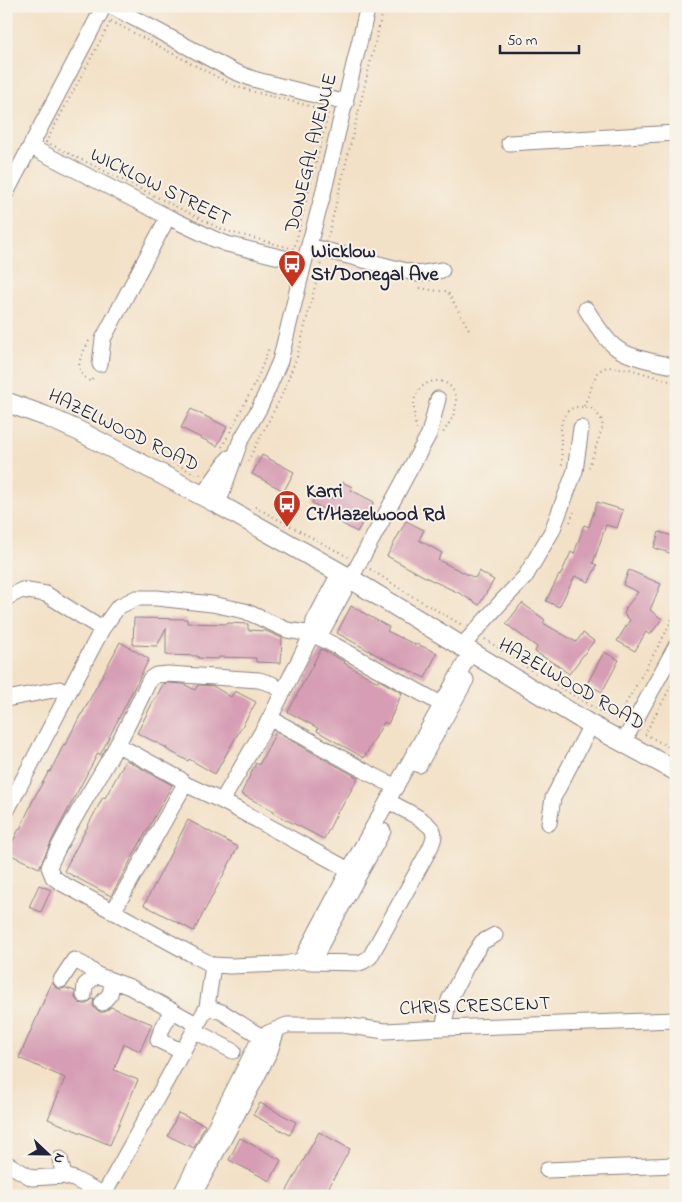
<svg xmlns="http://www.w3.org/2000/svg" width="682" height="1202" font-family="'Indie Flower',sans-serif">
<rect width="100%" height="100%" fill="#f7f3e8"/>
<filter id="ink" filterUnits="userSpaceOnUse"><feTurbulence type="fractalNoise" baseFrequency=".02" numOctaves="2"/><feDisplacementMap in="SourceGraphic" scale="10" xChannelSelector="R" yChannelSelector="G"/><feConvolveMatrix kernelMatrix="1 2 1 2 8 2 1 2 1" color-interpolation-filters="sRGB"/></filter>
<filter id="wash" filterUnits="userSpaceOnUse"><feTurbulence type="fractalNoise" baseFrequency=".0096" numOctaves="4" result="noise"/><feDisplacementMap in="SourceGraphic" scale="20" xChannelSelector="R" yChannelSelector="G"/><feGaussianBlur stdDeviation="1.12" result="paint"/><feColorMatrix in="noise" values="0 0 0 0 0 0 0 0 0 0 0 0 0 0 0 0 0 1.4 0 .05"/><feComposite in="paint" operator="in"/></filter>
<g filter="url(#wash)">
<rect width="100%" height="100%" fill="#f3e1c7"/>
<g id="blocks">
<path fill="#d69db4" d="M191,409L227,427L217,446L181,428Z
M262,455L294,472L284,491L252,474Z
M342,482L352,487L351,490L374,502L357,532L341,523L343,519L312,503L318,491L334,499Z
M597,502L623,510L617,528L606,525L593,563L597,565L589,582L575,576L559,607L546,601L559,575L560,576L571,552L574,554L584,525L589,527Z
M406,521L424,530L419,540L442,553L438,560L475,578L479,571L494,580L479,605L459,593L427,578L387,556Z
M659,532L676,537V555L654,548Z
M629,570L661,584L650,610L662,619L650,635L646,632L635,651L617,641L630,620L624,614L626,610L625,609L638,592L623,585Z
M522,603L545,620L543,623L576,642L583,633L594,641L569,674L557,665L535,652L537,647L506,624Z
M351,606L389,627L387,631L416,645L417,644L437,653L425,678L375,654L337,633Z
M134,618L187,619V623L228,624V623L248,624V630L266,631L282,638L281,663L256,662V658L219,657L218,659L198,658V656L166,655V628L157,646L133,645Z
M120,642L149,659L100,755L98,753L54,836L39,868L7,853L19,829H20L34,798L49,771L50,772L64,744L65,745L81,714H82Z
M321,649L345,662L344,663L378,682L379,680L402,693L388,724L384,722L364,758L317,731L318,728L288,712Z
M604,652L619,660L602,692L587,684Z
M168,683L184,684L195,690L198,685L213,686L231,697L235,691L256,702L215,774L189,759L188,761L166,749L167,748L137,733L155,698H156L163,684Z
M276,732L358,778L340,810L339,809L324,839L273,813L274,811L241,794L256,763L259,765Z
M126,760L172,785L111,896L64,871L103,797L105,798Z
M188,820L238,847L194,931L144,905Z
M39,885L51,890L41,912L29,907Z
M52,982L56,988L61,989L66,988L75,991V998L79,1003L84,1004H87L92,999H94L93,1006L96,1010L100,1012H105L111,1007L152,1024L140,1051L124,1044L114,1070L138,1080L110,1145L48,1119L65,1078L19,1058Z
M260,1103L296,1122L290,1135L253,1115Z
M178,1113L205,1125L194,1148L168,1136Z
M319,1132L350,1149L324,1196H284Z
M240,1138L281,1160L270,1181L229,1160Z"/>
</g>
</g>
<g filter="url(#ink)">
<use href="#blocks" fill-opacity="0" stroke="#8a8281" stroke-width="1"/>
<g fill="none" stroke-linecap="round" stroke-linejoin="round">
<defs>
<path id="minor" d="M111,6L233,71L253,79L346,103
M509,143L676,133
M31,147L168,217L214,239L227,244L304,263
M6,193L104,6
M309,246L418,274L442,270
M586,309C594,321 602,336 614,346C627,358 658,362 676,367
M100,364L103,339L168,217
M202,496L229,458
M218,504L240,442L260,407L280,361L304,263L322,198L368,6
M6,598L22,590L46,594L102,629
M312,634L324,628L429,434L438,399
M462,646L502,601L525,577L552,531L575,471L581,428
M283,692L272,684L259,680L168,674L156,675L150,679C139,701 129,724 117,745C95,786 68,824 49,867L53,877L63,884L195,956L213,965L230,966L284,964L301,961L349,870L471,652
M6,699L59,689L68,694
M270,718L363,770L396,787
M623,743L676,646
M118,745L180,779L185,784L222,801L349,870
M419,765L466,680
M222,801L270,718L312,634L314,621L340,572
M6,812L102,629L118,607L136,598H157L212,604L245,611L287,630L312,634L336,646L441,704
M549,823L553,798L591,725
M113,912L185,784
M301,961L313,962L322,943L383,831
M313,962L359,963L364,961L370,957L429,850C431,846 434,840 434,835C434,822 399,808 388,801
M213,965L207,1007L222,1012L268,1041
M61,980L74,960L84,965L97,975L130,987L198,1025
M84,995L85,985L97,975
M102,1003L110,994L113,981
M172,1010L161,1031L158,1040L183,1052
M443,1028L449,1000L467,965L482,942L495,935
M195,1031L233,1051
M60,1159L64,1176
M6,1163L32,1178L64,1176L74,1179L105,1195
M547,1170L676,1165
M105,1196L108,1187L207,1007
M180,1196L261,1036L287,1025H343L385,1031L443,1028L676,1020
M193,1196L255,1081L270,1051L277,1030"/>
<path id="major" d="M6,402L45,416L79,431L218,504L351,579L591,725L676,771"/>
</defs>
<use href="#minor" stroke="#8a8281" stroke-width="17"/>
<use href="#major" stroke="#8a8281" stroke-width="21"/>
<path stroke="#8a8281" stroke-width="2" stroke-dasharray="1 4" stroke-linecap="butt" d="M111,21L234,86L258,93L329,111L294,249L223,230L46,142Z
M327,84L335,86V84
M6,217L13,204
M328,237L384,6
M420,288L437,291H447L470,331
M89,341C81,357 71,369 91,382L93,377
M584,406L597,373L602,369L607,367L629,369L676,383
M416,429C415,420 412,403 416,395C426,374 455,377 456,401C457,413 449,423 443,433
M230,432L258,377L269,348
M222,447L228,436
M155,453L197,475L203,473
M248,461L281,397L297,357L321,263
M562,465C562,439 551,397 594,409L601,419L603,426L589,467
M255,507L348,557
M570,522L574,512
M370,569L410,595L464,626
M485,639L535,673
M676,677L645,734L676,751
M556,685L608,716
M616,721L665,634L676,610"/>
<use href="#minor" stroke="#fff" stroke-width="15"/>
<use href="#major" stroke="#fff" stroke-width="19"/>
</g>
</g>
<defs>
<symbol id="bus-pin" viewBox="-11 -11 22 30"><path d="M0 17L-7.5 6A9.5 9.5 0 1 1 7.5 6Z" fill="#c8321e" stroke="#f7f3e8"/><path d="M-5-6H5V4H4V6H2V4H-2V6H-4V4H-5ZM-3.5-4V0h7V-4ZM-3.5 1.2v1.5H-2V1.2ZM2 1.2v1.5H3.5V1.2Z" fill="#fff"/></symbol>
</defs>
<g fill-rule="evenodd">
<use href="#bus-pin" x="276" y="248" width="32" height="43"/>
<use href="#bus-pin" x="271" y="488" width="32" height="43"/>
</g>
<g text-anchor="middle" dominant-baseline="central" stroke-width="4" stroke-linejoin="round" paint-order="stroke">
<g font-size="20" fill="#22223b" stroke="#f7f3e8">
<text transform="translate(312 153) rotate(-76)">DONEGAL AVENUE</text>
<text transform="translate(160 188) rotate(26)">WICKLOW STREET</text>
<text transform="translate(123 431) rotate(26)">HAZELWOOD ROAD</text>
<text transform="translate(571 685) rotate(30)">HAZELWOOD ROAD</text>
<text transform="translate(475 1007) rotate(-2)">CHRIS CRESCENT</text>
</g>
<g font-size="20" font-weight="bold" fill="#22223b" stroke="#f7f3e8" text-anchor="start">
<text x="311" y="252">Wicklow<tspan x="311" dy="23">St/Donegal Ave</tspan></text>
<text x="306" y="492">Karri<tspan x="306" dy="23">Ct/Hazelwood Rd</tspan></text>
</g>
</g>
<rect width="682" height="1202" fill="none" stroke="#f7f3e8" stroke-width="25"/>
<g transform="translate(48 1154) rotate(112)" stroke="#f7f3e8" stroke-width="4" paint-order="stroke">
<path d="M0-4L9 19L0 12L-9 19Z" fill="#22223b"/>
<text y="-8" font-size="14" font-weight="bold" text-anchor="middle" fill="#22223b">N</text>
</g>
<path d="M500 45v8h79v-8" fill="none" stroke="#22223b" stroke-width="2.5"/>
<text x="507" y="45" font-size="15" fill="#22223b" stroke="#f7f3e8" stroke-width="4" paint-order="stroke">50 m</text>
</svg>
